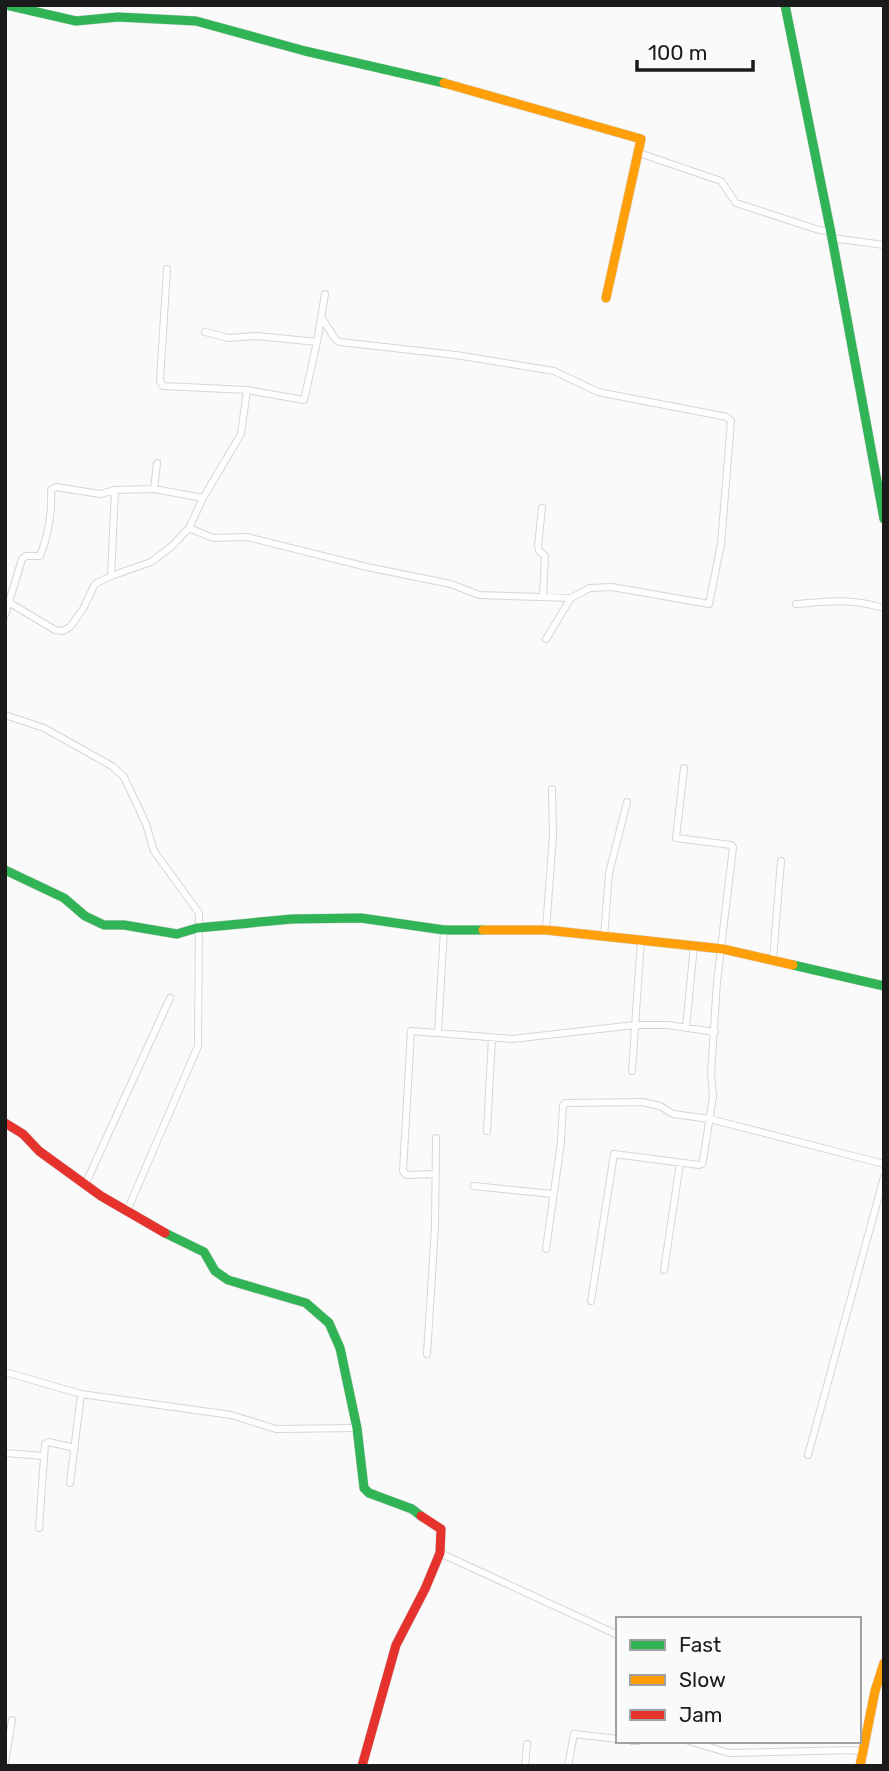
<svg xmlns="http://www.w3.org/2000/svg" width="889" height="1771" font-family="Rubik,sans-serif">
<rect width="100%" height="100%" fill="#fafafb"/>
<g fill="none" stroke-linecap="round" stroke-linejoin="round">
<defs>
<path id="street" d="M639,153L721,181L736,203L819,230L830,231
M832,238L884,245
M167,269L160,381L163,386L247,390L304,400L317,342L325,294
M321,317L336,340L340,342L456,355L554,371L598,392L727,417L731,421L721,544L709,604L612,587L590,588L571,598L546,639
M205,332L228,338L257,336L317,342
M154,489L203,498
M542,508L538,546L539,551L545,556L543,596
M189,528L213,538L247,537L367,567L451,584L479,595L571,598
M111,576L115,490
M10,603L55,630L63,631L70,627L83,609L95,584L111,576L151,562L172,546L189,528L203,498L241,434L247,390
M796,604C831,601 849,598 884,608
M5,615L22,559L26,556H40C48,536 52,511 51,490L56,487L100,494L115,490L154,489L157,463
M5,715L44,728L112,766L124,777L146,824L154,851L199,913L198,1046L127,1211
M546,930L553,835L552,789
M604,937L609,873L627,802
M773,959L781,861
M686,1028L694,945
M438,1033L444,930
M632,1071L641,939
M487,1131L492,1037
M435,1174L406,1175L403,1171L411,1031L512,1039L635,1025H668L715,1032
M85,1185L170,998
M474,1186L553,1194
M546,1249L561,1142L563,1105L566,1103L642,1102L660,1106L673,1114L710,1119L884,1164
M664,1270L680,1163
M591,1301L614,1154L699,1165L702,1164L703,1161L713,1096L711,1073L717,982L733,847L731,845L676,838L684,768
M427,1354L435,1226L436,1138
M5,1372L81,1394L231,1415L276,1429L357,1428
M5,1453L44,1456
M808,1455L884,1177
M70,1483L81,1394
M39,1528L45,1444L49,1442L75,1448
M440,1553L618,1635
M632,1741H638
M689,1741L729,1753L852,1750L862,1752
M5,1763L12,1720
M525,1766L527,1744
M568,1766L574,1734L618,1739"/>
<path id="fast" d="M6,5L76,21L118,17L196,21L305,51L444,83
M785,5L832,238L884,519
M5,870L64,898L85,916L104,925H124L177,934L197,928L292,919L361,918L444,930H483
M793,965L884,986
M165,1233L204,1252L215,1271L228,1280L306,1303L329,1323L340,1348L357,1428L364,1488L369,1493L412,1509L421,1516"/>
<path id="slow" d="M444,83L641,139L606,298
M483,930H546L723,949L793,965
M860,1766L875,1691L884,1663"/>
<path id="jam" d="M5,1123L23,1134L39,1151L101,1196L165,1233
M362,1766L396,1645L425,1589L440,1553L441,1529L421,1516"/>
</defs>
<use href="#street" stroke="#d6d6d7" stroke-width="8"/>
<use href="#fast" stroke="#d6d6d7" stroke-width="10"/>
<use href="#slow" stroke="#d6d6d7" stroke-width="10"/>
<use href="#jam" stroke="#d6d6d7" stroke-width="10"/>
<use href="#street" stroke="#fefefe" stroke-width="6"/>
<use href="#fast" stroke="#30b455" stroke-width="9"/>
<use href="#slow" stroke="#ff9f0a" stroke-width="9"/>
<use href="#jam" stroke="#e5322d" stroke-width="9"/>
</g>
<rect width="889" height="1771" fill="none" stroke="#1a1b1b" stroke-width="14"/>
<rect x="616" y="1617" width="245" height="126" fill="#f9fafc" stroke="#a0a1a2" stroke-width="2"/>
<rect x="630" y="1640" width="35" height="10" fill="#30b455" stroke="#a0a1a2" stroke-width="2"/>
<text x="679" y="1652" font-size="21" fill="#1a1b1b">Fast</text>
<rect x="630" y="1675" width="35" height="10" fill="#ff9f0a" stroke="#a0a1a2" stroke-width="2"/>
<text x="679" y="1687" font-size="21" fill="#1a1b1b">Slow</text>
<rect x="630" y="1710" width="35" height="10" fill="#e5322d" stroke="#a0a1a2" stroke-width="2"/>
<text x="679" y="1722" font-size="21" fill="#1a1b1b">Jam</text>
<path d="M637 60v10h116v-10" fill="none" stroke="#1a1b1b" stroke-width="3.5"/>
<text x="648" y="60" font-size="21" fill="#1a1b1b" stroke="#f9fafc" stroke-width="5" paint-order="stroke">100 m</text>
</svg>
